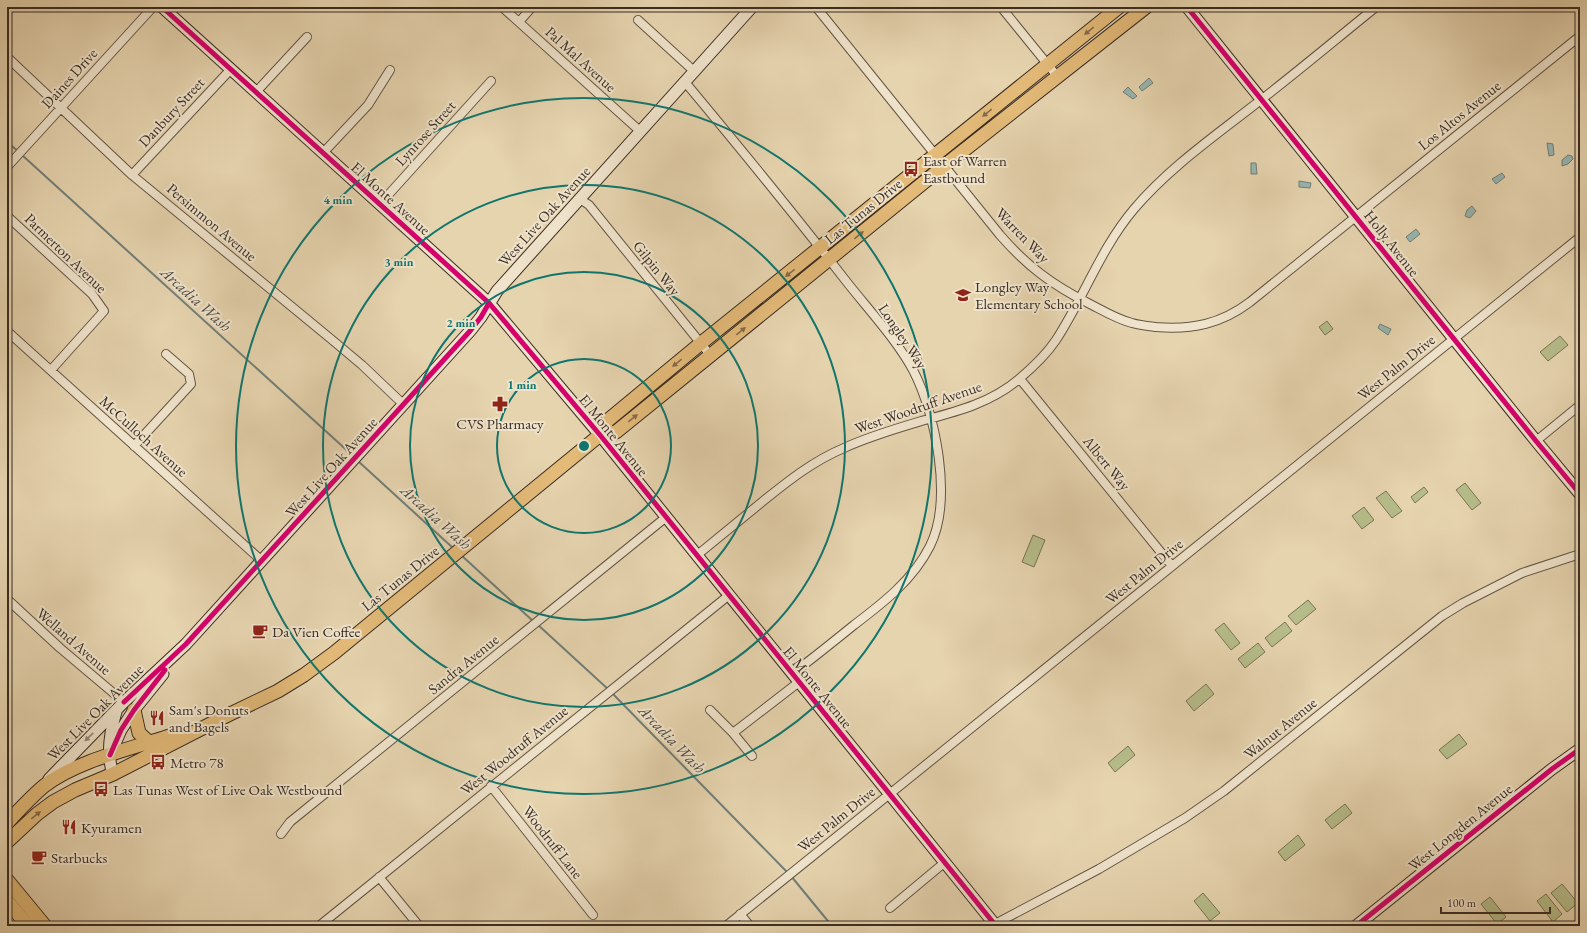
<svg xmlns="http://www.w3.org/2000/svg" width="1587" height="933" font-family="'EB Garamond',serif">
<rect width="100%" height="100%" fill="#e6d4af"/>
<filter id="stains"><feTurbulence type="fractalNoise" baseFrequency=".005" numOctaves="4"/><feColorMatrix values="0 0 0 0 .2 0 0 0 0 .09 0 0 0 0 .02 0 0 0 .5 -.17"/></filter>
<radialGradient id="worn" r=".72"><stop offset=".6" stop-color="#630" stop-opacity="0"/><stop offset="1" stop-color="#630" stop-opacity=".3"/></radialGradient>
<path fill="#b6bd8a" stroke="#787456" d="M1327,321L1333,329L1325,335L1319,327Z
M1560,336L1568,345L1548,361L1540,352Z
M1465,483L1481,503L1472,510L1456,490Z
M1424,487L1428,492L1415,503L1411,497Z
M1386,491L1402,511L1392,518L1376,498Z
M1364,507L1374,520L1362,529L1352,516Z
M1033,535L1045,540L1034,567L1022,562Z
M1308,600L1316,609L1296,625L1288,616Z
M1285,622L1292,631L1272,647L1265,638Z
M1224,623L1240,643L1231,650L1215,630Z
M1258,643L1265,652L1245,668L1238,659Z
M1206,684L1214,694L1194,711L1186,701Z
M1459,734L1467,744L1447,759L1439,750Z
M1128,746L1135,755L1115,772L1108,763Z
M1345,804L1352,813L1332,829L1325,820Z
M1298,835L1305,845L1285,861L1278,852Z
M1562,884L1578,903L1567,912L1551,893Z
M1203,893L1220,913L1210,921L1194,901Z
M1546,894L1562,914L1553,922L1537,901Z
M1490,897L1506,917L1497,924L1481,904Z"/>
<path fill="#97b7b2" stroke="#717f79" d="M1149,78L1153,83L1142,91L1139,87Z
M1128,87L1137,96L1133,99L1123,92Z
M1547,143L1553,144L1554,155L1549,156Z
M1568,155L1572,156L1573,159L1568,164L1562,166V160Z
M1251,163H1256L1257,174H1251Z
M1502,173L1505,177L1496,184L1492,179Z
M1299,181L1311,183L1310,188L1299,187Z
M1472,206L1476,211L1470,218L1465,216L1467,210Z
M1416,229L1420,234L1410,242L1406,237Z
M1380,324L1391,329L1388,335L1378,328Z"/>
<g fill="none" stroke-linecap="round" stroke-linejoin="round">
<path stroke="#717f79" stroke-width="2" d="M7,142L19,152
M22,155L352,455
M358,461L453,548
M461,555L533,621
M537,624L609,690
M612,693L788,873
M791,876L832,926"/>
<defs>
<path id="street" d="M502,7L641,132
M816,7L1000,235C1027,266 1051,284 1088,303C1102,310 1116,319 1132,323C1139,325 1148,326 1156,327C1192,330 1221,324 1250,302L1580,36
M1001,7L1057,76
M638,20L695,72
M519,22L532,7
M7,57L132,175L331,339L362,365L403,404
M685,82C740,148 794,214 846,281C868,309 896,339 913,370C936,414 953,500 930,546C913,580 883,603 854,625C833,642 813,658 792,674
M256,92L307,37
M323,153L368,105L390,70
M7,167L153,7
M132,175L231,69
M580,199L589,205L711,356
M380,204L491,81
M7,216L92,294L104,311L51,370
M7,331L262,561
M1020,379L1172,566
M1536,441L1580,405
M134,446L191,384L189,374L166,354
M696,556C718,538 740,520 762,502C788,481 813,461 844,448C870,436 898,428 925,420C959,411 992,402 1019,379C1032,368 1046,355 1056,340C1084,297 1101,248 1134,209C1168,169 1212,138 1253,106C1295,74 1335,40 1376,7
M7,599L60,648L124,702
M710,710L733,733L752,756
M733,733L799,682
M491,786L593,915
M281,834L290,822L665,518
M379,877L419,926
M890,908L944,863
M740,914L750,926
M995,924L1099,869L1185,818L1224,791L1442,616L1463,603L1522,573L1580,554
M319,926L728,596
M726,926L1580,237"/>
<path id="secondary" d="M162,7L489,303L600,435L996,926
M1187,7L1536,441L1580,494
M110,755L121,730L134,710L163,674
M113,774C106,754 110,732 116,712
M49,779L124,702L186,644L470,331L481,317L497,291L752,7
M1356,926L1552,769L1580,749"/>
<path id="primary" d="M600,435L616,432L944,166L1146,7
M134,710L139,733L150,743
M7,823C18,811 31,797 44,786C79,759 136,748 178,733
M7,842L37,814L53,802L75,790L113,774L228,715L278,691L304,675L334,653L600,435L607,421L700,344L1119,7
M7,880L45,926
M7,901L28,926"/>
</defs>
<use href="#street" stroke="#645646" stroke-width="10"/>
<use href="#secondary" stroke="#392c23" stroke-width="13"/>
<use href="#primary" stroke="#392c23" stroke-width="15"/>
<use href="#street" stroke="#efe3cb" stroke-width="8"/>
<use href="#secondary" stroke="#efe3cb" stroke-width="11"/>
<use href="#primary" stroke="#e3ba78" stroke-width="13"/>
<defs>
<path id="cycleway" d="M162,7L489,303L600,435L996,926
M1187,7L1536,441L1580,494
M124,702L186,644L470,331L481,317L489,303
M110,755L121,730L134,710L165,670
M1356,926L1552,769L1580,749"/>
</defs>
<use href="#cycleway" stroke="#efe3cb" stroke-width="8"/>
<use href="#cycleway" stroke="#d6006c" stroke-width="5"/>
</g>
<defs><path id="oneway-solid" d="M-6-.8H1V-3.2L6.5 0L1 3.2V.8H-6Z"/></defs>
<g fill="#866c49">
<use href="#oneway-solid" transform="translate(1089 31) rotate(141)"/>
<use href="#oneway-solid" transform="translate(987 113) rotate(141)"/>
<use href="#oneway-solid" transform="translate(859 235) rotate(-39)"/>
<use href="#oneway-solid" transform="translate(790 273) rotate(142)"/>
<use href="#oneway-solid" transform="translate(741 331) rotate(-39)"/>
<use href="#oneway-solid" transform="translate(677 363) rotate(141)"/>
<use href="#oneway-solid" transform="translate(633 418) rotate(-39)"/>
<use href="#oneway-solid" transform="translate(36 815) rotate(-39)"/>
</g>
<use fill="#948877" href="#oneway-solid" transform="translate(89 737) rotate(136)"/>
<g fill="none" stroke="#0f766e" stroke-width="2">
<circle cx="584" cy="446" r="87"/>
<circle cx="584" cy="446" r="174"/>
<circle cx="584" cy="446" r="261"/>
<circle cx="584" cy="446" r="348"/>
</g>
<defs>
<symbol id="bus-bare" viewBox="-9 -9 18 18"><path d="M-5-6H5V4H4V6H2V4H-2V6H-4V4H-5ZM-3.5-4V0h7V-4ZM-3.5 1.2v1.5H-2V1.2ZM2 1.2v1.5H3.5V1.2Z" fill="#8f2418" stroke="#efe3cb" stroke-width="2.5" paint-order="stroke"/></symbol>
<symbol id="school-bare" viewBox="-9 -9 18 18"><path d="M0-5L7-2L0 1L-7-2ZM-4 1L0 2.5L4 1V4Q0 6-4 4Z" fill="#8f2418" stroke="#efe3cb" stroke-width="2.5" paint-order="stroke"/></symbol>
<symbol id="pharmacy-bare" viewBox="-9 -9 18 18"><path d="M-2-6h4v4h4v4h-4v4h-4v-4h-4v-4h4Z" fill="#8f2418" stroke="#efe3cb" stroke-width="2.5" paint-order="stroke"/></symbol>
<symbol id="cafe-bare" viewBox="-9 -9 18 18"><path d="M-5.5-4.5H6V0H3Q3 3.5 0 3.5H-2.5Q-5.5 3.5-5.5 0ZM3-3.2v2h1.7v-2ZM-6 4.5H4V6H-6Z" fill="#8f2418" stroke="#efe3cb" stroke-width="2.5" paint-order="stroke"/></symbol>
<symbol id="restaurant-bare" viewBox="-9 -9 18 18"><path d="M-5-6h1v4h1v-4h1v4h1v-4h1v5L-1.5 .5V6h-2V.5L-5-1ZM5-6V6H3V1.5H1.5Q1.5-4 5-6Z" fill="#8f2418" stroke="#efe3cb" stroke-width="2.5" paint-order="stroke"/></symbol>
</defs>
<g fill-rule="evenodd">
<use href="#bus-bare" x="900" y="158" width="22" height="22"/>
<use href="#school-bare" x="952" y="284" width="22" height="22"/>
<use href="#pharmacy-bare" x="489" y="393" width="22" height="22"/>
<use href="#cafe-bare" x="249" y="620" width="22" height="22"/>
<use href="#restaurant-bare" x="146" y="707" width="22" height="22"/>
<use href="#bus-bare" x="147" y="751" width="22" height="22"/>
<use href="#bus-bare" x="90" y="778" width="22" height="22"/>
<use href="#restaurant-bare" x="58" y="816" width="22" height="22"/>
<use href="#cafe-bare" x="28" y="846" width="22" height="22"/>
</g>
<g text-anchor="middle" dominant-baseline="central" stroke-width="4" stroke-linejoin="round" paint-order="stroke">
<g font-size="15" fill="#392c23" stroke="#efe3cb">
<text transform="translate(581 59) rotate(42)">Pal Mal Avenue</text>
<text transform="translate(69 78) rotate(-48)">Daines Drive</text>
<text transform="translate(171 112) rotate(-47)">Danbury Street</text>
<text transform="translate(1459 115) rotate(-39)">Los Altos Avenue</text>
<text transform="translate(425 133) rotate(-48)">Lynrose Street</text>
<text transform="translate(391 198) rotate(42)">El Monte Avenue</text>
<text transform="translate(863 211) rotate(-39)">Las Tunas Drive</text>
<text transform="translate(544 216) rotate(-48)">West Live Oak Avenue</text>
<text transform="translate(212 222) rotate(40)">Persimmon Avenue</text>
<text transform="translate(1023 235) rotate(46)">Warren Way</text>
<text transform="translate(1392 243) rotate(52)">Holly Avenue</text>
<text transform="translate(66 253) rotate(44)">Parmerton Avenue</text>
<text transform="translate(657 268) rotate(51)">Gilpin Way</text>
<text transform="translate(903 336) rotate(56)">Longley Way</text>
<text transform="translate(1396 367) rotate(-39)">West Palm Drive</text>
<text transform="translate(918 407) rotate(-19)">West Woodruff Avenue</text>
<text transform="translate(614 435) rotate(51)">El Monte Avenue</text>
<text transform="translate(144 436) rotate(42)">McCulloch Avenue</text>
<text transform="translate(1107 463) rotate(51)">Albert Way</text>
<text transform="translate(331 467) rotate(-48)">West Live Oak Avenue</text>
<text transform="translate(1144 571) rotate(-39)">West Palm Drive</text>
<text transform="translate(400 578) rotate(-39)">Las Tunas Drive</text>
<text transform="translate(74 641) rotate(41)">Welland Avenue</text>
<text transform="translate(463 664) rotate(-39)">Sandra Avenue</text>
<text transform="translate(818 687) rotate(51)">El Monte Avenue</text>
<text transform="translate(95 712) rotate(-45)">West Live Oak Avenue</text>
<text transform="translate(1280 728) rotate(-39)">Walnut Avenue</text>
<text transform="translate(514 750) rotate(-39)">West Woodruff Avenue</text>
<text transform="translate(836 819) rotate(-39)">West Palm Drive</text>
<text transform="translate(1460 827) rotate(-39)">West Longden Avenue</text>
<text transform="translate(553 842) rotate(52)">Woodruff Lane</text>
</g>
<g font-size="15" fill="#392c23" stroke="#efe3cb" text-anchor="start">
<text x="923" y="160">East of Warren<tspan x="923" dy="17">Eastbound</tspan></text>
<text x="975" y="286">Longley Way<tspan x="975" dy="17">Elementary School</tspan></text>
<text x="500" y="423" text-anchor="middle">CVS Pharmacy</text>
<text x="272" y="631">Da Vien Coffee</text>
<text x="169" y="709">Sam's Donuts<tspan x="169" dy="17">and Bagels</tspan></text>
<text x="170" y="762">Metro 78</text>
<text x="113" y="789">Las Tunas West of Live Oak Westbound</text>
<text x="81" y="827">Kyuramen</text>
<text x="51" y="857">Starbucks</text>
</g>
<g font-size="16" font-style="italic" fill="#4c4840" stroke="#efe3cb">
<text transform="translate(196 299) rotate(42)">Arcadia Wash</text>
<text transform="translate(436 517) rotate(42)">Arcadia Wash</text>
<text transform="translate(672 739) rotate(46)">Arcadia Wash</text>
</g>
</g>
<circle cx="584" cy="446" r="6" fill="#0f766e" stroke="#efe3cb" stroke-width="2"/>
<g font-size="12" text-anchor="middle" font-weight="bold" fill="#0f766e" stroke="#efe3cb" stroke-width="4" stroke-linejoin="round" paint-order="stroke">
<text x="338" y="204">4 min</text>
<text x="399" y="266">3 min</text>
<text x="461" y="327">2 min</text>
<text x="522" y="389">1 min</text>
</g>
<rect width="1587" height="933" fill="none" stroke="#e6d4af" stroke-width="24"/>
<rect x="8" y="8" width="1571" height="917" fill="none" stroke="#392c23" stroke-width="2"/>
<rect x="12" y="12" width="1563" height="909" fill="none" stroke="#392c23"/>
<path d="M1441 907v6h109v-6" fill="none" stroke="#392c23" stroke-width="2"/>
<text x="1447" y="907" font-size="12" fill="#392c23" stroke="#efe3cb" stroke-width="3" paint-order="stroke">100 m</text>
<rect width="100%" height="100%" filter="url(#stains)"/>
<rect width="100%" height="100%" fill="url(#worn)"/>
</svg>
